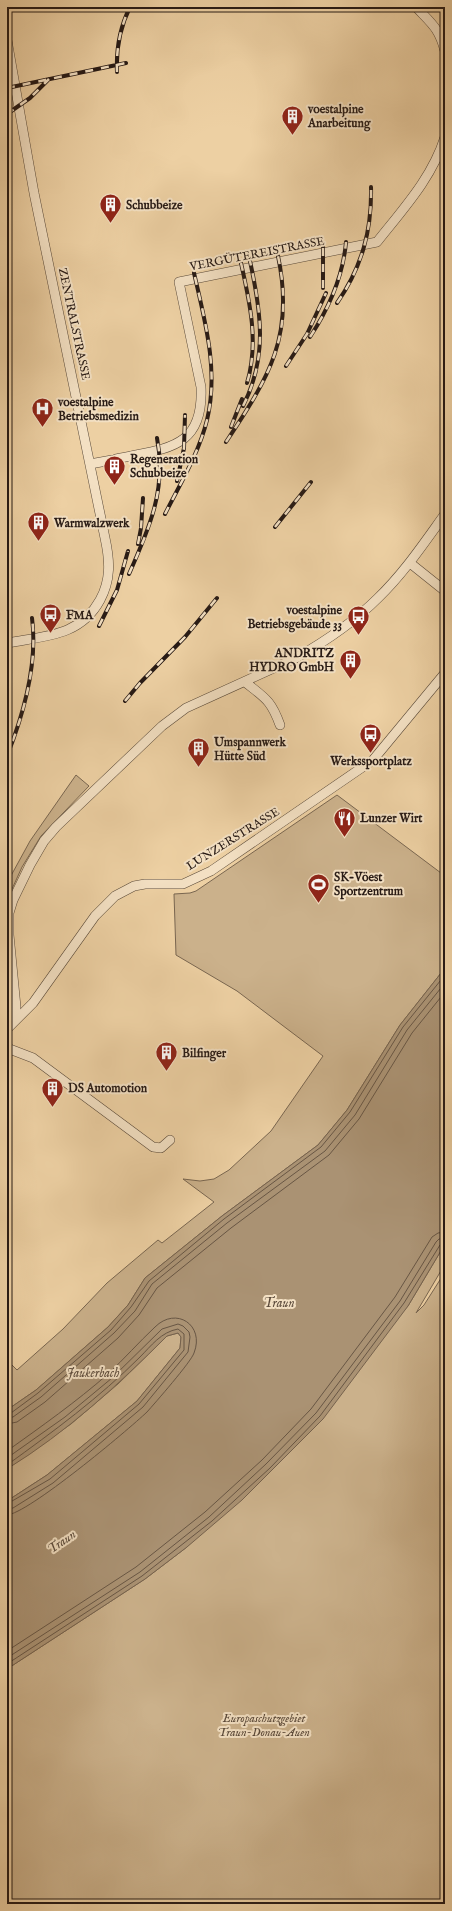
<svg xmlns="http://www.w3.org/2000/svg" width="452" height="1911" font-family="'IM FELL English',serif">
<rect width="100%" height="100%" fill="#edd0a3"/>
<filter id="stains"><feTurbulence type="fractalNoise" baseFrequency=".005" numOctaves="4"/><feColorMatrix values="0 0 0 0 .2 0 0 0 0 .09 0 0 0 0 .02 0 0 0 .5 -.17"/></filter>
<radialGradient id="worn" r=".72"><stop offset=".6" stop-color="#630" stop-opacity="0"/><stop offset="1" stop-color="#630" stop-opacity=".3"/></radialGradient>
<path fill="#cbb18b" stroke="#796650" d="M76,775L89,786L41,836L22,867L7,900V883L30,841Z
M337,795L445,876V968L400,1025L347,1110L318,1145L222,1216L145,1278L128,1305L108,1327L36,1390L7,1410V1366L10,1363L17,1370L63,1329L107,1283L158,1240L162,1243L214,1202L183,1179L200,1181L214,1179L229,1170L271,1131L323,1056L237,991L176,955L174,894L190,893L196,891Z
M445,1244V1264L416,1313L424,1305L445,1272V1904H7V1669L145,1579L187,1547L408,1306Z
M178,1333L181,1337L180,1348L137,1401L47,1475L7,1501V1469L71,1424L118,1384L167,1336Z"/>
<path fill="#aa9273" stroke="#76624d" d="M445,968V1244L408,1306L323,1419L242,1500L187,1547L145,1579L7,1669V1501L47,1475L137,1401L180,1348L181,1337L178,1333L167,1336C118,1385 67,1432 7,1469V1410L36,1390L108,1327L128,1305L145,1278L222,1216L318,1145L347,1110L400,1025Z"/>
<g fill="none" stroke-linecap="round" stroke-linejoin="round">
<path stroke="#685644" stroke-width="1" d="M7,1413H11L38,1393L111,1330L131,1307L149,1281L224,1219L321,1147L350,1112L403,1027L445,975
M7,1418L13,1417L41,1397L114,1333L135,1311L152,1284L227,1223L325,1151L355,1115L407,1030L445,983
M7,1424L17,1422L45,1402L118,1338L139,1315L157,1288L231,1228L329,1155L359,1119L412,1033L445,992
M7,1451C42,1426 76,1402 108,1374C124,1359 139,1342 155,1327C176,1306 205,1325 194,1353C191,1362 155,1403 147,1412C128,1430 28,1514 7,1515
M7,1458L65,1417L112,1378L162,1329L178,1324L183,1326L189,1332L190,1337L188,1352L143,1407L53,1483L13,1508L7,1509
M7,1465C54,1431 99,1398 140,1357C151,1346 161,1332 178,1329L184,1334V1350L139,1404L50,1479L7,1504
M7,1651L136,1567L205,1512L262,1460L311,1409L395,1297L432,1237L438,1233L445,1232
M7,1658L140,1572L209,1517L266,1464L316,1413L400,1301L436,1242L439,1239L445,1238
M7,1664L142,1576L212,1521L270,1468L320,1416L404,1303L440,1245L445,1243"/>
<defs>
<path id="minor" d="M416,7C432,24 439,28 445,51
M7,40L34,193L105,538C110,561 111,580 100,600C80,637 43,636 7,643
M116,459C165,448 204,450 201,387L179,282L377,242C403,209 432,178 445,137
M90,464L112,460
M410,563L445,591
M245,682C265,698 271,700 280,725
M14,1020L16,1007L9,935V913L13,900L30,865L44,841L56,827L162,726L186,708L296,658C326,641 354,622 378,598C404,573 424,543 445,514
M7,1029L33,1003L95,916L115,896L134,886L145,884H183L211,871L373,760L445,673
M7,1048L33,1058L153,1147L161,1148L170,1140"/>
</defs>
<use href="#minor" stroke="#584838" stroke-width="10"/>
<use href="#minor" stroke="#f3e0c3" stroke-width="9"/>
<defs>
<path id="rail" d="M117,72C116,50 120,27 130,7
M7,88L126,63
M7,114L30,98L49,79
M241,263C250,303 259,343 247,383
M323,288V246
M337,303C362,267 372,230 371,187
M310,337C329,308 343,277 346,242
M286,366L307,334L326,293
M243,406C268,357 261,312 250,261
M231,427L242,399
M226,442C269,377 295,336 278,256
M177,481L184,448L185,415
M165,514C180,484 199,453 207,420C219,371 205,321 194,273
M275,527L311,482
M138,544L141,528L143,498
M129,574C149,529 167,489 157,438
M99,626L117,590L128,551
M125,701L140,683L185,637L217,598
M7,756C24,713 38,664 32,618"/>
</defs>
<use href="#rail" stroke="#271a15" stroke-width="4"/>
<use href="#rail" stroke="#f3e0c3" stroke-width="2.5" stroke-dasharray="8" stroke-linecap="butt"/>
</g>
<defs>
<symbol id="building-pin" viewBox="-11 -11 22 30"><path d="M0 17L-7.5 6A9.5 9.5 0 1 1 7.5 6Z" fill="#8f2418" stroke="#f3e0c3"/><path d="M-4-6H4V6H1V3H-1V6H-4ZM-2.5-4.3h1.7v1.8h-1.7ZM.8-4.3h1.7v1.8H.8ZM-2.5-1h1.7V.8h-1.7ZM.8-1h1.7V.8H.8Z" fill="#fff"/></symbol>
<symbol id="hospital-pin" viewBox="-11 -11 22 30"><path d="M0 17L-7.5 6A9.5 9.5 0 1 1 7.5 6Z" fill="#8f2418" stroke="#f3e0c3"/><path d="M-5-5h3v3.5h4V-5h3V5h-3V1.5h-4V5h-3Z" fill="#fff"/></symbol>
<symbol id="bus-pin" viewBox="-11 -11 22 30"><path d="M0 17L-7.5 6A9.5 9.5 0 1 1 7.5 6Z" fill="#8f2418" stroke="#f3e0c3"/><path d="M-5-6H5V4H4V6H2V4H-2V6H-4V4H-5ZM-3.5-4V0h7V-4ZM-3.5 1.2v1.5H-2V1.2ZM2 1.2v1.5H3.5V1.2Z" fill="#fff"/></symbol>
<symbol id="restaurant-pin" viewBox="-11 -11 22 30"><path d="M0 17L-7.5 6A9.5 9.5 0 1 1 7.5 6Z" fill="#8f2418" stroke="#f3e0c3"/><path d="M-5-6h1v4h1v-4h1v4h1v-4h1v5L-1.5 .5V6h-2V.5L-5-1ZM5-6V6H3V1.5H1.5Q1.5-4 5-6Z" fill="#fff"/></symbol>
<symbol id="stadium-pin" viewBox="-11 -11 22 30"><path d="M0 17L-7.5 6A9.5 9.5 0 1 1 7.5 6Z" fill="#8f2418" stroke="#f3e0c3"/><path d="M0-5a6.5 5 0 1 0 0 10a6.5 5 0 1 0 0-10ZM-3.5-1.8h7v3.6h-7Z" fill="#fff"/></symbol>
</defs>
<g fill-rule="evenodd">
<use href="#building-pin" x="280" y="104" width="25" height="34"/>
<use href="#building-pin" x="98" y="192" width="25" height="34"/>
<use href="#hospital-pin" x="30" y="396" width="25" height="34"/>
<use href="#building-pin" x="102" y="454" width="25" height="34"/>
<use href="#building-pin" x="26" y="510" width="25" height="34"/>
<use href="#bus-pin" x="38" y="602" width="25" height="34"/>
<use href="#bus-pin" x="346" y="604" width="25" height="34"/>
<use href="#building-pin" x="338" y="648" width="25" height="34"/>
<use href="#bus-pin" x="358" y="722" width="25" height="34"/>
<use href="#building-pin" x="186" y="736" width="25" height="34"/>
<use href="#restaurant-pin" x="332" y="806" width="25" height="34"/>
<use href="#stadium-pin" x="306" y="872" width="25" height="34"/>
<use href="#building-pin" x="154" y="1040" width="25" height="34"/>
<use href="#building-pin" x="40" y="1076" width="25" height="34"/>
</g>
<g text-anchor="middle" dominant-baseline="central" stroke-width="4" stroke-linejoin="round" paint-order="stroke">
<g font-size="12" font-weight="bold" fill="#271a15" stroke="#f3e0c3" text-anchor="start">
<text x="308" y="109">voestalpine<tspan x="308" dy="14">Anarbeitung</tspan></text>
<text x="126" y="205">Schubbeize</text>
<text x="58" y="402">voestalpine<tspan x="58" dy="14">Betriebsmedizin</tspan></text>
<text x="130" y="459">Regeneration<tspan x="130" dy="14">Schubbeize</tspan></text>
<text x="54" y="523">Warmwalzwerk</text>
<text x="342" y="610" text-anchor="end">voestalpine<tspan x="342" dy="14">Betriebsgebäude 33</tspan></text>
<text x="66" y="615">FMA</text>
<text x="334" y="653" text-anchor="end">ANDRITZ<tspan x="334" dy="14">HYDRO GmbH</tspan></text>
<text x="214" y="742">Umspannwerk<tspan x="214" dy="14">Hütte Süd</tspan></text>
<text x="371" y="761" text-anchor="middle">Werkssportplatz</text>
<text x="360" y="818">Lunzer Wirt</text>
<text x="334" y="877">SK-Vöest<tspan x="334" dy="14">Sportzentrum</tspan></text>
<text x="182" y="1053">Bilfinger</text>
<text x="68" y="1088">DS Automotion</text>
</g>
<g font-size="12" fill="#271a15" stroke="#f3e0c3">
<text transform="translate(257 254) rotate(-11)">VERGÜTEREISTRASSE</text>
<text transform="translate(74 324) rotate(78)">ZENTRALSTRASSE</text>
<text transform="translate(233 839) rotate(-32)">LUNZERSTRASSE</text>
</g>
<g font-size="12" font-style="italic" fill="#584738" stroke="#f3e0c3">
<text x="264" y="1718">Europaschutzgebiet<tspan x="264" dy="14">Traun-Donau-Auen</tspan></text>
</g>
<g font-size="13" font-style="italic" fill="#5b4a3b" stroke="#f3e0c3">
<text x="279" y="1303">Traun</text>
<text x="93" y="1373">Jaukerbach</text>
<text transform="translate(62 1542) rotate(-35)">Traun</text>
</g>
</g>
<rect width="452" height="1911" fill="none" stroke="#edd0a3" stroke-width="24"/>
<rect x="8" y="8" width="436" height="1895" fill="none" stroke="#271a15" stroke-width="2"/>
<rect x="12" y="12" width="428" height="1887" fill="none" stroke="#271a15"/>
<rect width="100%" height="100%" filter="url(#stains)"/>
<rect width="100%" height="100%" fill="url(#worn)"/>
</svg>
